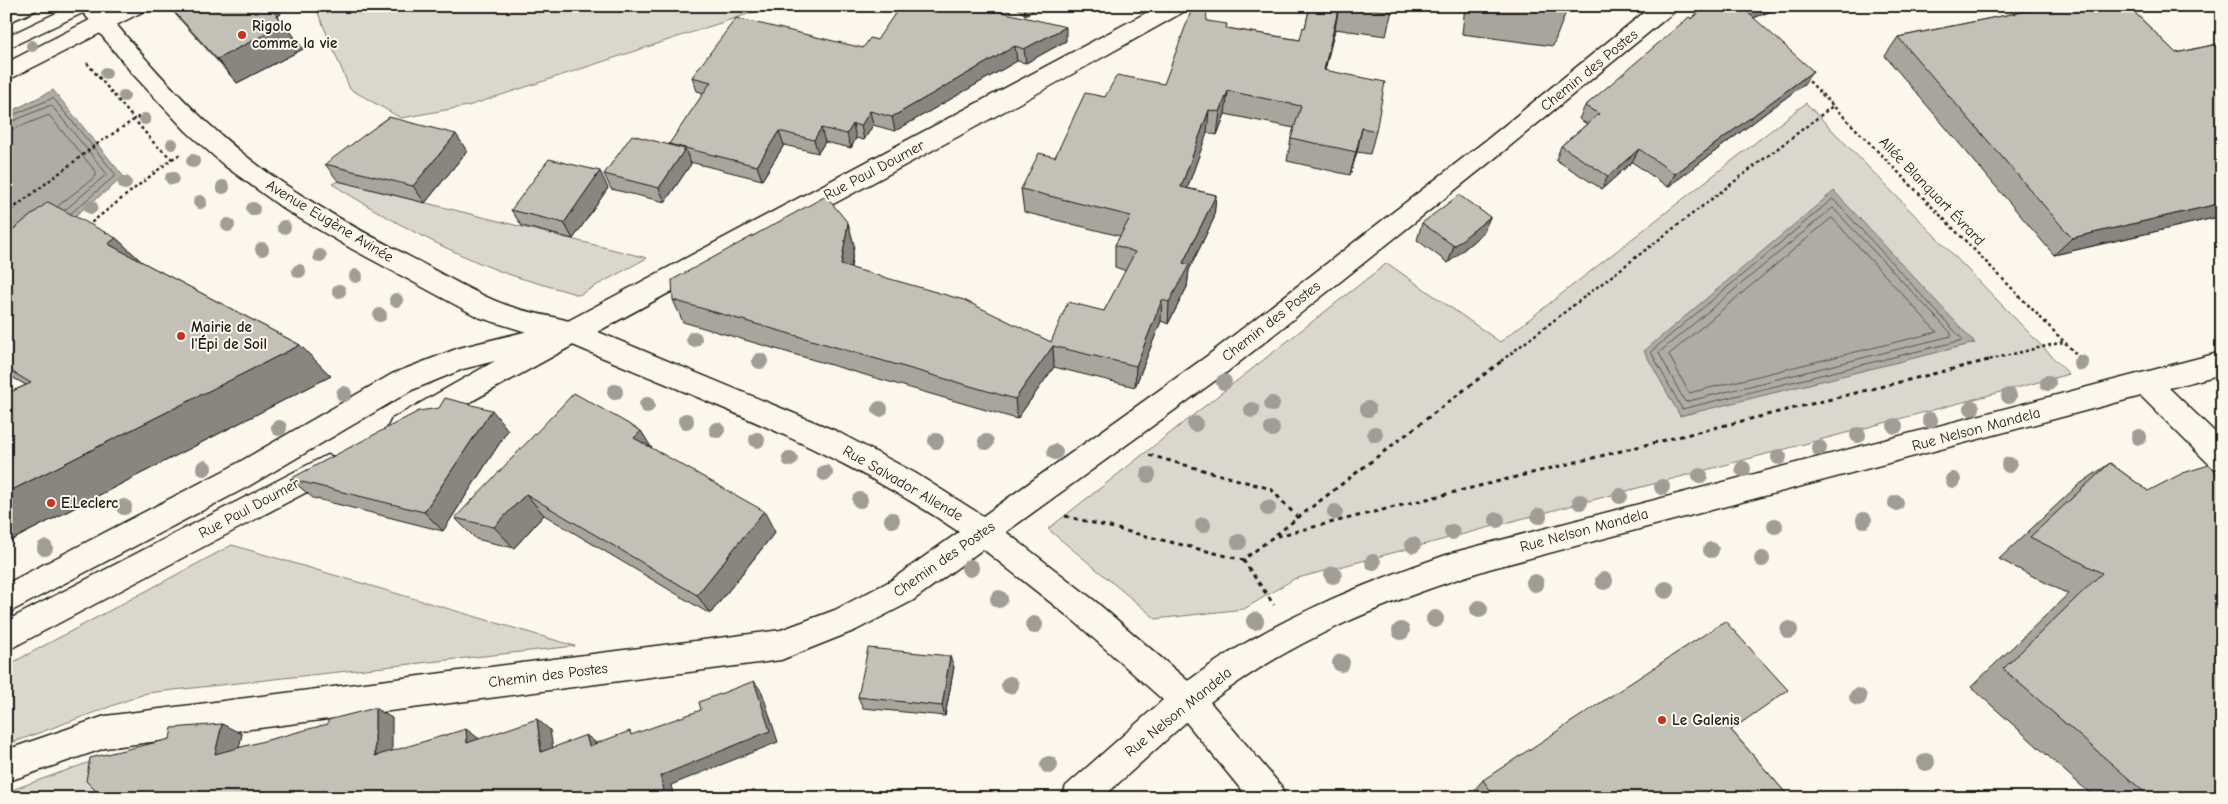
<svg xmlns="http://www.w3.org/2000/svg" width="2228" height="804" font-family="'Comic Neue',sans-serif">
<rect width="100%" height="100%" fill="#fbf7ec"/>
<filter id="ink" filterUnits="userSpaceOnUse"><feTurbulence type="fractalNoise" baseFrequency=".02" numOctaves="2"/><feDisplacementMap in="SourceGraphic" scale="10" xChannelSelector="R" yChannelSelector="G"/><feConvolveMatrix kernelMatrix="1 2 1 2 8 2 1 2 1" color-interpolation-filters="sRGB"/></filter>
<g filter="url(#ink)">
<path fill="#dad7ce" stroke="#7b7a75" d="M315,6H772L468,106L401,118L350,89Z
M1806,103L2069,374L1294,579L1244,609L1156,619L1048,529L1387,263L1500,342Z
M338,181L647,258L579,295C553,287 527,281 502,272C442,249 386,218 332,184Z
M232,545L575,646L147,693L6,745V666Z
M101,758L113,798H6V792Z"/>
<path fill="#afaca5" stroke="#74726e" d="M53,90L124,177L6,270V114Z
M1834,191L1975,343L1680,416L1644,351Z"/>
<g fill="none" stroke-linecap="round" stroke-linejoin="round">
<path stroke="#575653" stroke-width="1" d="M6,118L53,98L116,175L71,213
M6,124L51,105L107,174L65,210
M6,132L49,115L96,172V176L58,206
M1833,199L1963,340L1682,409L1651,352Z
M1833,208L1951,333V336L1685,402L1659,353Z
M1832,218L1937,332L1689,393L1669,355Z"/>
<defs>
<path id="service" d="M71,6H91L89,10L6,49V37Z"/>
<path id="minor" d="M38,6L35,11L6,23V7Z
M117,6H147L144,11L6,81V63Z
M1652,6H1678L1675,11L1505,150L1227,372L1006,532L1095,601L1188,681C1269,621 1361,584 1455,552L2222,352V374L2169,388L2222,439V470L2212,467L2141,396L1489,569C1389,600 1294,639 1210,702L1271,774L1281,786L1285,798H1248L1186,722L1102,798H1062L1066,786L1163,700L1074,621L983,549L912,601L856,630L781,660L105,748L6,782V750L105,716L781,630L835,610L890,581L959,532C834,447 699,399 561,340L557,332L561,324L570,321L579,324L836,431L915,473L983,516L1207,356L1489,138Z"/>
<path id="tertiary" d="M78,6H101C139,52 177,97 222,136C278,186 346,223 412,258C443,274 473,293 506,305C530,314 556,316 579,324L583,332L579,340L570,343L543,337L478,317L352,249L287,211L225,166L186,131L132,73Z"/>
<path id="secondary" d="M1159,6H1188L1185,11C929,156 667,290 412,435L402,439L392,435L388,427L392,419L495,361L463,369L412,390L249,486L6,614V584L229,468L392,374L459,348L544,327L551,330Z
M327,455L337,458L341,467L337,476L6,651V621Z"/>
</defs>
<use href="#service" stroke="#1c1c1c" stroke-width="3"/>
<use href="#minor" stroke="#1c1c1c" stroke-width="3"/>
<use href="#tertiary" stroke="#1c1c1c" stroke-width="3"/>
<use href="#secondary" stroke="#1c1c1c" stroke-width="3"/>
<path stroke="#1c1c1c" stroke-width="2.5" stroke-dasharray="3 3" stroke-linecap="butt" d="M87,63L154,143L172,159L87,226
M1805,77L2083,361
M172,159L182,153
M6,214L97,144L143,114
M1501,361L1834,105
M1984,361L2063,342"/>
<path stroke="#1c1c1c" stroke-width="3" stroke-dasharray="4.5 4.5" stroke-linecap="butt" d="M2081,360L2087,366
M1149,455L1271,489L1298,518
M1065,516L1243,560L1503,360
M1277,536L1989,360
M1243,560L1274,605"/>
<use href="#service" fill="#fbf7ec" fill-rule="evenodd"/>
<use href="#minor" fill="#fbf7ec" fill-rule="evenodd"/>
<use href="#tertiary" fill="#fbf7ec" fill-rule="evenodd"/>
<use href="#secondary" fill="#fbf7ec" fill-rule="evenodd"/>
</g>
<g fill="#a09d97">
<circle cx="32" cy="46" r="6"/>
<circle cx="106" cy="73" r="6"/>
<circle cx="124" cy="96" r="6"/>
<circle cx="145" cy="119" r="6"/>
<circle cx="172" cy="144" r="6"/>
<circle cx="193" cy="161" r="7"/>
<circle cx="172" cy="178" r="7"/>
<circle cx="125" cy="183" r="7"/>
<circle cx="223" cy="187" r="7"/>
<circle cx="200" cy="202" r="7"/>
<circle cx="91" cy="207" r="7"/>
<circle cx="253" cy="209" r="7"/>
<circle cx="228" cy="225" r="7"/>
<circle cx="284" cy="227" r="7"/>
<circle cx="262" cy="249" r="7"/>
<circle cx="320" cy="256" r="7"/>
<circle cx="299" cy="271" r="7"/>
<circle cx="356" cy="276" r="7"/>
<circle cx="339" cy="291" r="7"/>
<circle cx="396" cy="300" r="7"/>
<circle cx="380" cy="315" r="7"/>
<circle cx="694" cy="339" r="8"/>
<circle cx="760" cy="361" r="8"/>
<circle cx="2081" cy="363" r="8"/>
<circle cx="1224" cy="382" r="8"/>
<circle cx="2048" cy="383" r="8"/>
<circle cx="615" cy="392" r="8"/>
<circle cx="344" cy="394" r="8"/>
<circle cx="2009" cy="396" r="8"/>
<circle cx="1272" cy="404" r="8"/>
<circle cx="647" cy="405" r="8"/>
<circle cx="1972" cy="408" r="8"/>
<circle cx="880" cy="409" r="8"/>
<circle cx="1368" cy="409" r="8"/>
<circle cx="1252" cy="410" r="8"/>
<circle cx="1930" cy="420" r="8"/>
<circle cx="686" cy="421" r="8"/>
<circle cx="1195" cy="424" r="8"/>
<circle cx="1895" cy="426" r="8"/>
<circle cx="279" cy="428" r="8"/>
<circle cx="1272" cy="429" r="8"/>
<circle cx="717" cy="430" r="8"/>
<circle cx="1375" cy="434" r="8"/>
<circle cx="1858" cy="435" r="8"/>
<circle cx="2139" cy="437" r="8"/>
<circle cx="757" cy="440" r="8"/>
<circle cx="936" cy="441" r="8"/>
<circle cx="986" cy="442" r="8"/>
<circle cx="1819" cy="448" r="8"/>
<circle cx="1055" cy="452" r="8"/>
<circle cx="1779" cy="457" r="8"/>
<circle cx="790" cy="459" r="8"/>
<circle cx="2009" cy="465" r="8"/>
<circle cx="204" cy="468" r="8"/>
<circle cx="1743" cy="469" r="8"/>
<circle cx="825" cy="473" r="8"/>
<circle cx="1148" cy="475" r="8"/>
<circle cx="1700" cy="476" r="8"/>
<circle cx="1953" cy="480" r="8"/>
<circle cx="1662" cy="487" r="8"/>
<circle cx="1620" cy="496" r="8"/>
<circle cx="860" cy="500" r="8"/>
<circle cx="1580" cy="502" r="8"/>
<circle cx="1896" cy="503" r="8"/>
<circle cx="124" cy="507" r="8"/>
<circle cx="1268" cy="508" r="8"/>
<circle cx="1335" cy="512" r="8"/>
<circle cx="1539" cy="516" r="8"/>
<circle cx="892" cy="520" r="8"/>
<circle cx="1497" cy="520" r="8"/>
<circle cx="1864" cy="520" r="8"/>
<circle cx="1203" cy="525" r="8"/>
<circle cx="1775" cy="526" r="8"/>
<circle cx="1452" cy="532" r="8"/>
<circle cx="1239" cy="542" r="8"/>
<circle cx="1413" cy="545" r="8"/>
<circle cx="45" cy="548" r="8"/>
<circle cx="1711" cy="550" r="8"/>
<circle cx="1762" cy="559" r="8"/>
<circle cx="1373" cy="562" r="8"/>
<circle cx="970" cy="568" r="9"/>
<circle cx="1333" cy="575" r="9"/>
<circle cx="1604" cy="581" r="9"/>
<circle cx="1535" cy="583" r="9"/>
<circle cx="1666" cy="590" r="9"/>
<circle cx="999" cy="599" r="9"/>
<circle cx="1479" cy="609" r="9"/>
<circle cx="1435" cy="619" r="9"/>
<circle cx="1255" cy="621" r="9"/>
<circle cx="1034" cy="625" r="9"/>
<circle cx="1789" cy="630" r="9"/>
<circle cx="1401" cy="631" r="9"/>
<circle cx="1341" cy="663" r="9"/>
<circle cx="1010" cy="685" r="9"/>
<circle cx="1858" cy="697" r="9"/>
<circle cx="1926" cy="762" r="9"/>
<circle cx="1049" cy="765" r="9"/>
</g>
<path fill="#a8a59e" stroke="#1c1c1c" d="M168,6H275L281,14L278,16L285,24L303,49L237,83Z
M1015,6H1042L1025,15Z
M1310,6H1393L1386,36L1335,29L1325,70L1376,131L1370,154L1357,152L1350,175L1287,161L1291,138L1294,128L1225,114L1217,135L1207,133L1187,188L1216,195L1214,218L1189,270L1187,287L1168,324L1161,321L1135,387L1054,367L1017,419L683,322L673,300L848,223L854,245L851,268L1051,342L1104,311L1126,271L1115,267V245L1120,236L1024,212L1021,189L1055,157L1105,97L1164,84L1207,21L1226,28L1300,40L1305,28Z
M1465,6H1567V9L1553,46L1462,34Z
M1706,6H1785L1753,18L1804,84L1668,187L1632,162L1602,189L1556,160L1561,146L1587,124L1579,119L1585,106Z
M2033,6H2128L2176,53L2222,43V213L2218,217L2054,255L1885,56L1898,37L2036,9Z
M877,40L1066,41L1026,63L1017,61L895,131L873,125L864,140L856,138L851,148L825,142L818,153L784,145L762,180L690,162L691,164L665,202L611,189L604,174L669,145L704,93L697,91L692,77L863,48Z
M467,151L425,203L338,181L325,164Z
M608,188L573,239L522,226L511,210Z
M1490,217L1483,233L1448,263L1417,240L1422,223Z
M6,235L116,238L142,262L300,345L331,376L6,543V394L26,385L6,374Z
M508,430L443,531L313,498L290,479Z
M641,431L652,449L775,532L710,614L544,515L514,548L476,539L455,518Z
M2110,463L2148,491L2222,798H2095L1971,687L2068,594L1999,559L2077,486Z
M954,667L945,716L863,708L858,697Z
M1731,730L1790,798H1481L1475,789L1483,780Z
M1979,790L1986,798H1962Z"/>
<path fill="#888681" stroke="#1c1c1c" d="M265,6H275L281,14L273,18Z
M1024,6H1042L1025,15Z
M1339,6L1335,29L1319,94L1324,70Z
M1756,6H1785L1737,24L1745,10Z
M285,24L303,49L237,83L217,59Z
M1066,27V41L1026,63L1024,49Z
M1015,46L1017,61L895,131L892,117Z
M1813,71L1804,84L1668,187L1675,174Z
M1228,91L1225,114L1217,135L1220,112Z
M1209,110L1207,133L1180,209L1181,187Z
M870,111L873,125L864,140L861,126Z
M853,124L856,138L851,148L847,134Z
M821,128L825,142L818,153L814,140Z
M1362,128L1357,152L1350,175L1356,152Z
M779,131L784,145L762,180L757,166Z
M456,134L467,151L425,203L413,186Z
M685,149L691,164L665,202L659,188Z
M1639,149L1632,162L1602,189L1608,176Z
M600,171L608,188L573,239L564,223Z
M2222,175V188L2215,176Z
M1216,195L1214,218L1189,270L1187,287L1168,324L1169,302L1183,263Z
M2222,203V213L2218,217L2054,255L2072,238Z
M1490,217L1483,233L1448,263L1454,246Z
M848,223L854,245L848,287L841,265Z
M116,238L152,271L108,244Z
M1162,300L1161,321L1135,387L1136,366Z
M300,345L331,376L6,543V493Z
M1053,346L1054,367L1017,419L1015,399Z
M492,410L508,430L443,531L424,512Z
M641,431L655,453L634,438Z
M526,494L544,515L514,548L494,527Z
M764,511L775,532L710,614L697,595Z
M950,656L954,667L945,716L942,706Z
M754,681L762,692L778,742L671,785L674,798H649L660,776Z
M375,708L392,718V766L375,756Z
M537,719L550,730L555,762L541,752Z
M222,724L242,734L236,764L215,754Z
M466,729L481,740L467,743Z
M586,735L599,745L589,746Z"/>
<path fill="#c3c0b8" stroke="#1c1c1c" d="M169,6H268L285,24L217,59Z
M900,6H976L1066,27L1024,49L1015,46L892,117L870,111L861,126L853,124L847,134L821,128L814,140L779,131L757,166L669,144L711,82L692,77L736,18L863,48L870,38L877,40Z
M1193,6H1206L1207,21L1227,24L1226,28L1300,40L1303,27L1305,28L1310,6H1339L1324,70L1385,82L1376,131L1362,128L1356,152L1291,138L1301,106L1228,91L1220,112L1209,110L1181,187L1216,195L1183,263L1189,265L1169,302L1162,300L1136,366L1053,346L1015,399L673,300L672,280L826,196L848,223L841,265L964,300L1051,342L1068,302L1104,311L1135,252L1115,245L1131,216L1021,189L1039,153L1055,157L1085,93L1105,97L1117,75L1164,84Z
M1350,6H1393L1392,12Z
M1547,6H1567V9Z
M1706,6H1756L1745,10L1813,71L1675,174L1639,149L1608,176L1561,146L1599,114L1585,106L1689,17L1692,19Z
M2051,6H2128L2176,53L2222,43V175L2215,176L2222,183V203L2072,238L1898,37Z
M389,117L456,134L413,186L325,164Z
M632,135L685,149L659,188L604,174Z
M549,159L600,171L564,223L511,210Z
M1459,195L1490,217L1454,246L1422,223Z
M48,202L116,238L108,244L300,345L6,493V394L31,383L6,368V235Z
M574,393L641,431L634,438L764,511L697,595L526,494L494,527L455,518Z
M445,398L492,410L424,512L290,479L419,411L439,408Z
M2110,463L2148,491L2183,473L2209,465L2222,479V798H2151L2003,669L2102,573L2030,537Z
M1725,621L1788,690L1731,730L1790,798H1637L1635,795L1630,798H1496L1483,780Z
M868,648L950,656L942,706L858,697Z
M754,681L770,731L660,776L664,790L649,798H103L86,781L90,758L170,739L172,728L222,724L215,754L328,724V720L375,708V756L466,729L467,743L537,719L541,752L586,735L589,746L630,731L631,735L701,710L699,702Z
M1979,790L1986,798H1969Z"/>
</g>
<g fill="#c8321e" stroke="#fbf7ec" stroke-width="2">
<circle cx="242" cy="35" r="5"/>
<circle cx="181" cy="336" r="5"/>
<circle cx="51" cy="503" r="5"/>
<circle cx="1662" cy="720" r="5"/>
</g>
<g text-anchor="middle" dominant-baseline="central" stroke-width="4" stroke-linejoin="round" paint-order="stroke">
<g font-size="15" font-weight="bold" fill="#1c1c1c" stroke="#fbf7ec" text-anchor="start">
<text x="252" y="26">Rigolo<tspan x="252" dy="17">comme la vie</tspan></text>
<text x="191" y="327">Mairie de<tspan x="191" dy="17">l'Épi de Soil</tspan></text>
<text x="61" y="503">E.Leclerc</text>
<text x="1672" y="720">Le Galenis</text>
</g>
<g font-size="15" fill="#1c1c1c" stroke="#fbf7ec">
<text transform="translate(1589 70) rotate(-39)">Chemin des Postes</text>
<text transform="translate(874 170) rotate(-28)">Rue Paul Doumer</text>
<text transform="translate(1932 191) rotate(46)">Allée Blanquart Évrard</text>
<text transform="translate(330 221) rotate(31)">Avenue Eugène Avinée</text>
<text transform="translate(1271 321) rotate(-38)">Chemin des Postes</text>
<text transform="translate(1976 429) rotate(-15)">Rue Nelson Mandela</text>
<text transform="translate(903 483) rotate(30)">Rue Salvador Allende</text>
<text transform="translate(249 508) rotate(-28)">Rue Paul Doumer</text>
<text transform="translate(1584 530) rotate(-15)">Rue Nelson Mandela</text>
<text transform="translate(944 559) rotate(-35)">Chemin des Postes</text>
<text transform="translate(548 675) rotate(-7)">Chemin des Postes</text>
<text transform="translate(1178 712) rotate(-39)">Rue Nelson Mandela</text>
</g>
</g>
<rect width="2228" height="804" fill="none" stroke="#fbf7ec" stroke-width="25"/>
<rect x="12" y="12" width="2203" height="779" fill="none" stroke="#1c1c1c" stroke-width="2" filter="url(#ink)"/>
</svg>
